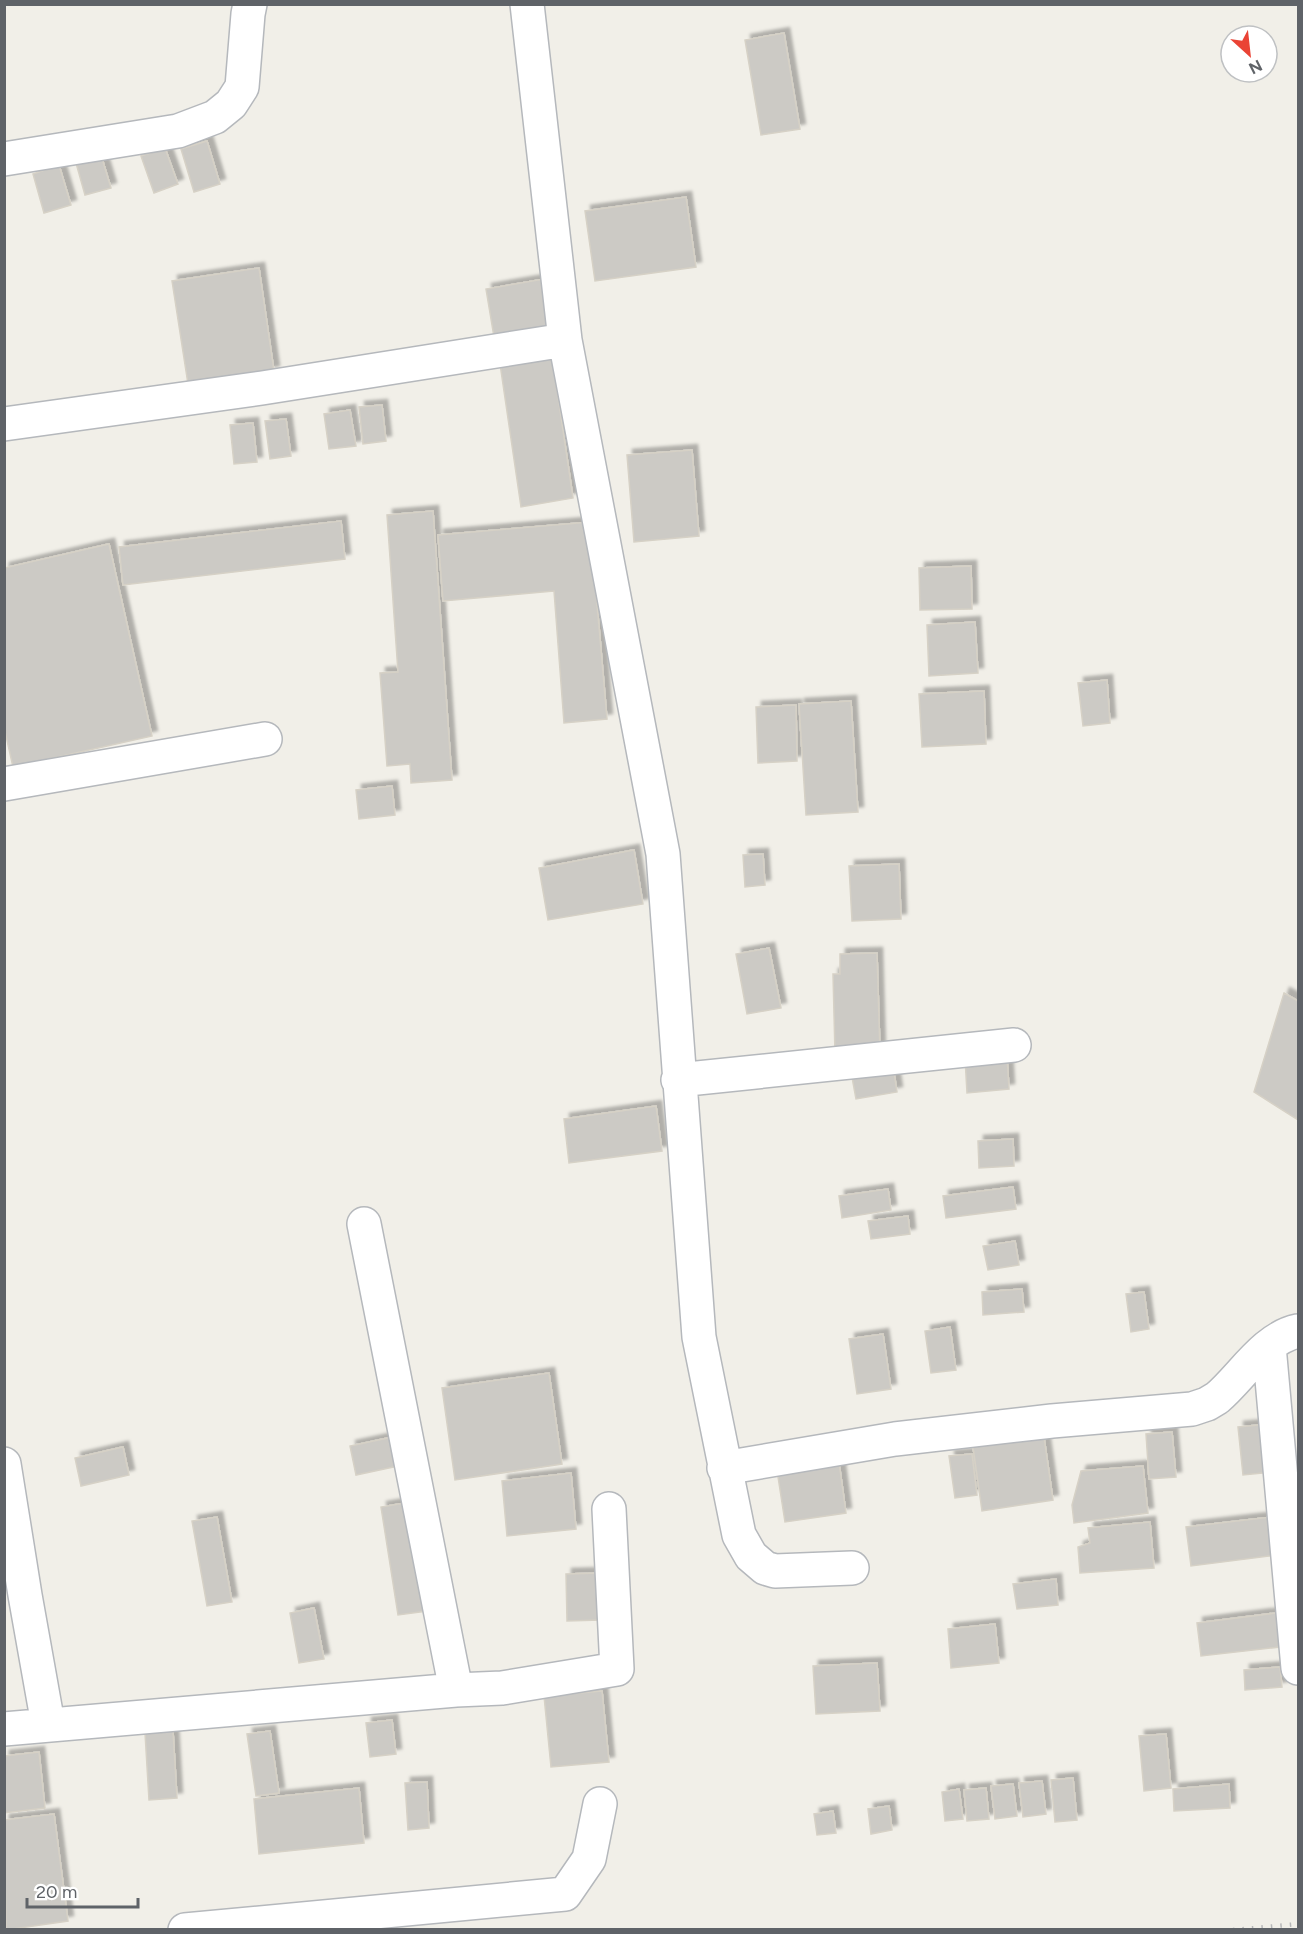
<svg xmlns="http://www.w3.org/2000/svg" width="1303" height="1934" font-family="Figtree,sans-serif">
<defs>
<filter id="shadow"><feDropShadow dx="5.5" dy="-5.5" stdDeviation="1.5" flood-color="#0004"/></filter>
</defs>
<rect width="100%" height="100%" fill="#f1efe8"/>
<path fill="#cccac5" stroke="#d6d1c6" stroke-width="1.5" filter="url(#shadow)" d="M784,33L800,129L761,135L745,40Z
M207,141L220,184L194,192L181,149Z
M165,148L178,184L154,193L141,156Z
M101,155L111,188L85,195L76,163Z
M59,165L71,205L44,213L33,174Z
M686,197L696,267L595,281L585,211Z
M259,268L274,371L188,384L172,281Z
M544,279L552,327L494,337L486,289Z
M552,356L573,498L521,507L500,364Z
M382,405L386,441L363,444L359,407Z
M350,410L356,446L329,449L324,414Z
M286,419L291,456L270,459L265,421Z
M253,423L257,462L234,464L230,425Z
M692,450L699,536L634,542L627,455Z
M433,511L452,780L411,783L410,764L387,766L380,673L398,672L387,515Z
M341,521L345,559L123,585L119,547Z
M590,522L607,719L564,723L554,591L443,601L438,535Z
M109,544L152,736L13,767L4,727V568Z
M971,566L972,609L920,610L919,568Z
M975,622L978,673L929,676L927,625Z
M1107,680L1110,723L1083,726L1078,683Z
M984,691L986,744L922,747L919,694Z
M851,701L858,812L806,815L799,704Z
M796,705L797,761L758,763L756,707Z
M392,786L395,815L359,819L356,790Z
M634,850L643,904L548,920L539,868Z
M763,854L765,885L745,887L743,855Z
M899,864L901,919L852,921L849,866Z
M769,948L781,1008L747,1014L736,954Z
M877,953L880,1052L835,1054L833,974H840V954Z
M1284,993L1298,1001V1120L1254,1092Z
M1007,1056L1009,1089L967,1093L965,1058Z
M893,1066L897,1092L856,1099L851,1072Z
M656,1106L662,1151L569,1163L564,1119Z
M1013,1139L1014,1166L979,1168L978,1141Z
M1013,1187L1016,1209L946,1218L943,1196Z
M888,1189L891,1210L842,1218L839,1196Z
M908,1216L910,1234L871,1239L868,1221Z
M1015,1241L1019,1265L988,1270L983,1246Z
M1022,1289L1024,1312L983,1315L982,1292Z
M1144,1292L1149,1329L1131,1332L1126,1294Z
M950,1327L956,1370L931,1373L925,1331Z
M883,1334L891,1389L857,1394L849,1339Z
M549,1373L562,1464L455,1480L442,1388Z
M1269,1424L1273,1472L1243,1475L1238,1427Z
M1172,1432L1176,1477L1149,1479L1146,1434Z
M402,1435L408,1464L356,1475L350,1446Z
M1044,1437L1053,1500L982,1511L973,1447Z
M123,1447L129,1475L81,1486L75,1458Z
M972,1454L977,1495L955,1498L949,1456Z
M838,1455L846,1513L785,1522L776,1464Z
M1143,1466L1148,1513L1074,1523L1072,1505L1081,1471Z
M571,1473L576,1529L507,1536L502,1481Z
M410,1502L427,1611L398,1615L381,1507Z
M217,1517L232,1602L207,1606L192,1521Z
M1271,1517L1276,1555L1191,1566L1186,1527Z
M1150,1522L1154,1568L1080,1573L1078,1547L1090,1543L1088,1528Z
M601,1573V1620L567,1621L566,1574Z
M1056,1579L1058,1605L1017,1609L1013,1584Z
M314,1608L324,1659L299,1663L290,1613Z
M1276,1613L1280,1647L1201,1656L1197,1623Z
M995,1624L999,1663L951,1668L948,1629Z
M877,1663L880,1711L816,1714L813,1666Z
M1280,1667L1282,1687L1245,1690L1244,1670Z
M602,1691L609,1762L551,1767L544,1696Z
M392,1720L396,1754L370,1757L366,1723Z
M173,1731L177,1798L149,1800L145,1733Z
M270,1731L279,1793L256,1796L247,1734Z
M1166,1734L1171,1788L1144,1791L1139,1736Z
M39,1752L45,1808L4,1813V1756Z
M1073,1778L1077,1820L1055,1822L1051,1780Z
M1042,1781L1046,1814L1023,1817L1019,1783Z
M427,1782L429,1828L408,1830L405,1783Z
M1013,1784L1017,1816L995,1819L991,1786Z
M1229,1784L1230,1808L1174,1811L1173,1789Z
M359,1788L364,1843L259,1854L254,1799Z
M986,1788L989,1819L967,1821L964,1790Z
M959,1789L963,1819L945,1821L942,1792Z
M889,1806L892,1830L871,1834L868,1809Z
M833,1811L836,1833L817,1835L814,1814Z
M54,1814L68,1921L6,1930L4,1820Z"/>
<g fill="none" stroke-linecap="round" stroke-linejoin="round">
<defs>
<path id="minor" d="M527,4L565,340L663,854L699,1337L739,1535L751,1556L765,1568L775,1571L852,1568
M4,159L178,131L215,117L231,104L242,87L248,14L250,4
M4,424L262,388L565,340
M4,784L265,739
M678,1080L1014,1045
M364,1224L456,1690
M1269,1346L1298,1668
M4,1464L25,1595L48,1724
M724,1468L895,1439L1052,1421L1192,1409L1207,1404L1217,1398C1242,1377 1264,1338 1298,1331
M4,1729L456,1690L502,1688L617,1669L609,1509
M185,1930L565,1894L589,1859L600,1804"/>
</defs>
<use href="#minor" stroke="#b5b8bc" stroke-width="36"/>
<use href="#minor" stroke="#fff" stroke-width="33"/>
<path stroke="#b6b7b8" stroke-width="4.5" stroke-dasharray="1.5 8" stroke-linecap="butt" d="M1233,1930L1298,1924"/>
</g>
<rect width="1303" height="1934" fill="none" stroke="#5f6368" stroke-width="12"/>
<g transform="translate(1249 54) rotate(153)"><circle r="28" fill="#ffffff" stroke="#bfc1c3" stroke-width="1.5"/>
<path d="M0-4.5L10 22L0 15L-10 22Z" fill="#ea4335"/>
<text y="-9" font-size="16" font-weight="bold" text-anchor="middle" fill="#5f6368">N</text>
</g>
<path d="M27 1898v9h111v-9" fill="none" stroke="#5f6368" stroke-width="3"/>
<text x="36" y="1898" font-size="18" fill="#5f6368" stroke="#ffffff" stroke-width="4.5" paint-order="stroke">20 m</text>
</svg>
